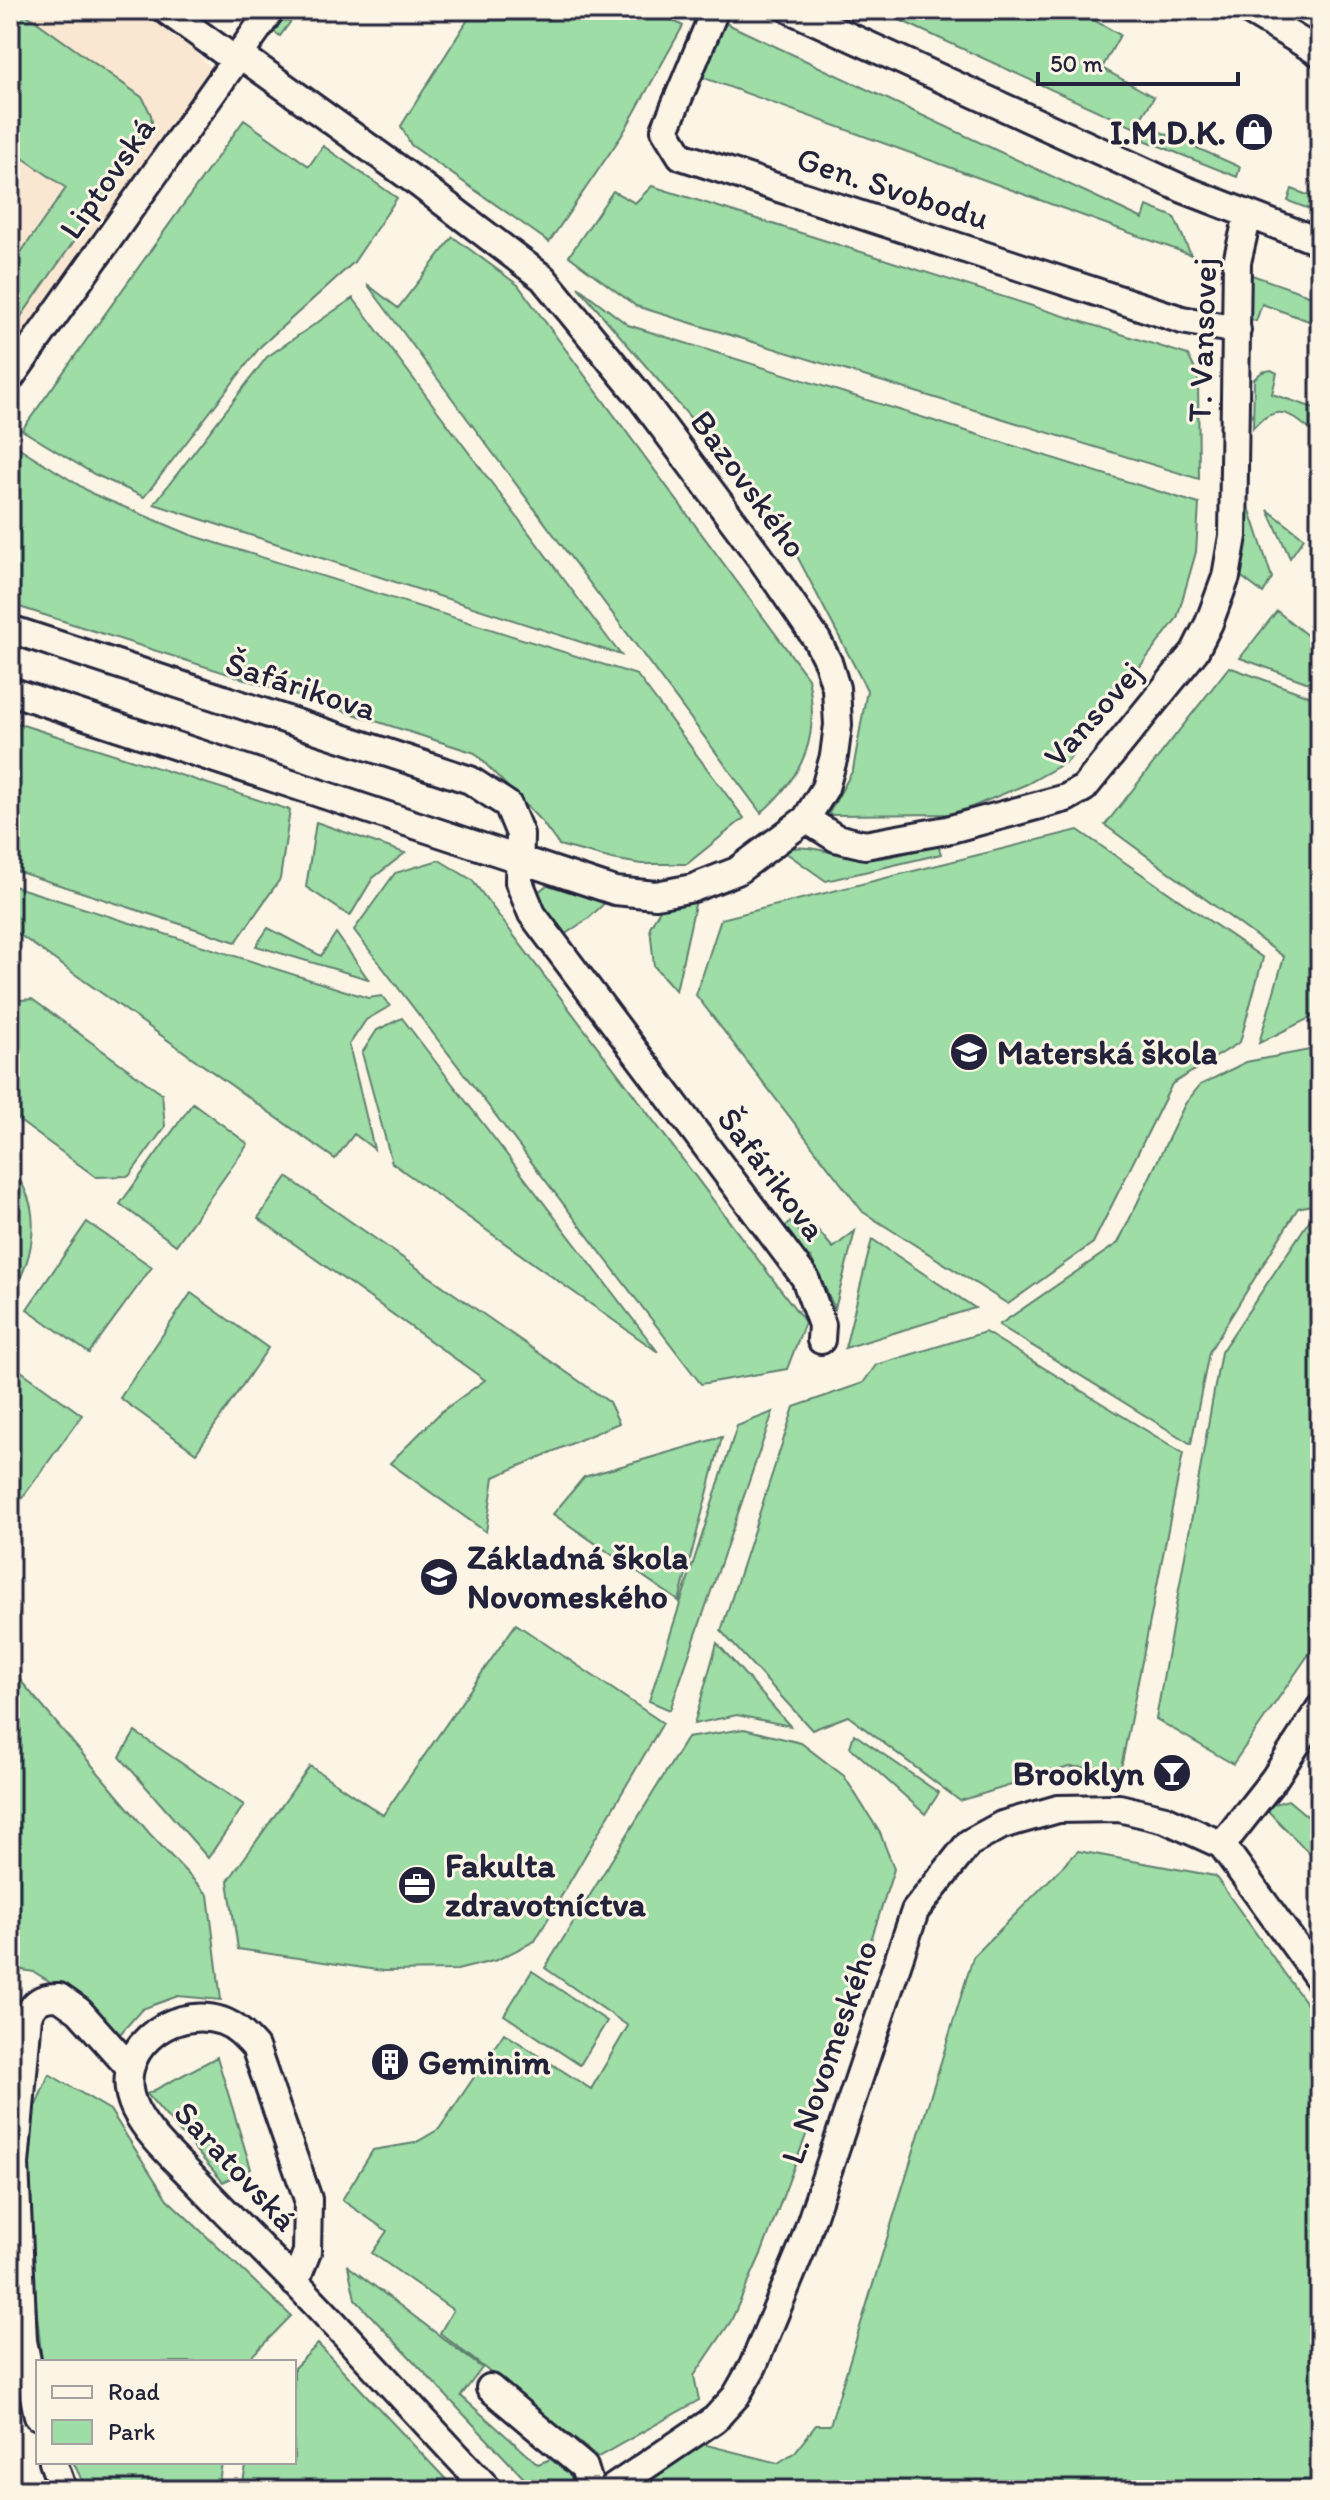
<svg xmlns="http://www.w3.org/2000/svg" width="1330" height="2500" font-family="Itim,sans-serif">
<rect width="100%" height="100%" fill="#fcf5e5"/>
<filter id="ink" filterUnits="userSpaceOnUse"><feTurbulence type="fractalNoise" baseFrequency=".0125" numOctaves="2"/><feDisplacementMap in="SourceGraphic" scale="16" xChannelSelector="R" yChannelSelector="G"/><feConvolveMatrix kernelMatrix="1 2 1 2 8 2 1 2 1" color-interpolation-filters="sRGB"/></filter>
<g filter="url(#ink)">
<path fill="#fae7d1" d="M10,10H138L196,52L214,71L18,347L10,350Z"/>
<path fill="#9edda6" stroke="#608070" stroke-width="2" d="M10,10H20L143,98L151,115L153,129L10,332V268L66,188L10,149Z
M280,10H299L280,36L267,27Z
M474,10H653L683,26L622,135L549,242L411,145L401,126Z
M878,10H1076L1120,35L1102,68L1154,97L1135,128Z
M719,20L1143,219L1147,206L1174,217L1191,255L696,75Z
M244,120L309,166L323,146L397,198L354,262L261,346L144,497L94,474L22,430Z
M1152,128L1240,167L1237,177L1142,139Z
M652,186L1188,355L1198,376L1199,479L636,306L569,256L613,191L635,203Z
M1292,189L1320,200V213L1288,201Z
M453,237L518,285L808,678C820,736 805,774 761,813L367,284L398,308Z
M1249,274L1320,299V325L1262,304L1256,321L1243,318Z
M578,287L628,325L1199,504L1196,552L1177,618L1068,761L1027,784L955,814L828,815L853,770L867,690L796,554L725,458Z
M353,298L610,641L621,655L154,504L267,357Z
M1271,370L1277,373L1272,394L1320,410V438C1294,418 1281,398 1253,428L1254,379L1262,372Z
M10,442L93,494L191,535L637,675L744,818L687,864H641L612,859L559,845L541,821L475,753L10,604Z
M1243,504L1250,510L1272,578L1263,593L1239,575Z
M1268,510L1304,538L1290,558Z
M1277,611L1320,646V687L1240,658Z
M1229,667L1320,700V1013L1259,1043L1284,957L1105,825Z
M10,721L290,810L280,879L236,942L10,869Z
M316,822L405,853L373,878L350,916L306,887Z
M1078,830L1263,958L1240,1042L1172,1084L1093,1243L1008,1304L863,1212L696,995L721,919Z
M938,845L941,854L826,881L782,850C811,842 834,856 863,859C883,861 918,849 938,845Z
M439,860L472,880L805,1322L787,1369L701,1384L354,930L395,873Z
M556,878L612,896L589,918L564,935L538,908V892Z
M10,885L368,998L382,996L390,1006L366,1020L349,1045L374,1149L354,1134L335,1159L10,928Z
M698,891L676,991L654,966L650,927L665,901Z
M268,928L321,956L336,933L368,979L256,946Z
M32,999L162,1094L165,1127L129,1176L96,1177L10,1114V1001Z
M402,1018L658,1352L392,1163L362,1053L377,1030Z
M1320,1048V1203L1298,1208L1209,1352L1191,1444L999,1325L1118,1243L1185,1104L1200,1085L1246,1062Z
M193,1103L248,1144L176,1245L120,1204Z
M10,1169C15,1175 22,1182 25,1190C41,1222 30,1268 10,1295Z
M287,1177L609,1402L619,1423L494,1477L486,1532L390,1463L441,1412L485,1380L258,1218Z
M1320,1216V1638L1233,1764L1156,1719L1221,1352L1311,1218Z
M87,1222L152,1267L89,1353L27,1309Z
M790,1222L805,1237L817,1229L833,1248L855,1231L835,1309L811,1258L798,1256L779,1232Z
M872,1239L975,1308L845,1348Z
M191,1293L268,1348L196,1453L120,1398Z
M985,1332L1183,1453L1121,1768L1069,1767L960,1801L848,1716L812,1730L721,1631L794,1407L863,1383L876,1365Z
M10,1363L82,1415L10,1515Z
M773,1412L670,1710L649,1701L737,1426Z
M722,1437L679,1601L553,1514L584,1477Z
M10,1603L18,1614L16,1648L10,1640Z
M516,1624L663,1723L535,1941L497,1960L457,1970L383,1971L238,1949L228,1881L310,1766L383,1815Z
M717,1643L790,1726L737,1715L694,1724Z
M10,1668L150,1834L208,1895L221,2000L178,1996L142,2009L120,2034L77,1998L34,1972L10,1968Z
M744,1729L801,1743L844,1776L880,1833L894,1869L820,2098L762,2252L731,2321L694,2376L699,2400L598,2457L440,2333L453,2310L372,2253L387,2231L342,2200L373,2150L415,2143L439,2129L504,2033L591,2089L628,2026L545,1968L687,1738Z
M135,1732L244,1805L208,1858L120,1757Z
M854,1734L939,1793L925,1814L850,1747Z
M1288,1800L1320,1827V1864L1264,1807Z
M1078,1851L1215,1876L1320,2023V2490H634L699,2443L778,2463L795,2452L816,2425H830L973,1957Z
M532,1971L607,2021L580,2065L504,2015Z
M217,2057L251,2169L223,2182L147,2094Z
M49,2074L110,2110L167,2199L291,2316L246,2362H42L32,2267L23,2136Z
M348,2266L482,2368L461,2396L538,2464L571,2451L575,2488L535,2490L355,2299Z
M318,2344L456,2490H241L247,2462H294V2368Z
M73,2462H222L218,2490H87Z"/>
<g fill="none" stroke-linecap="round" stroke-linejoin="round">
<defs>
<path id="street" d="M166,10L235,60
M715,10L665,130L681,156L1182,320L1237,330
M791,10L1183,189L1320,242
M1248,10L1320,53
M10,378L271,10
M10,629L470,780L508,805L520,834L519,882L532,914L805,1278L822,1325L821,1340
M10,691L615,891L656,895L693,888L737,871L806,819L825,788L834,756L838,725L836,688L828,662L817,640L760,557L639,395L543,278L418,183L239,54
M806,819L836,838L865,845L947,830L1066,798L1084,788L1195,651L1209,623L1226,577L1233,536L1237,262L1248,215
M1222,1845L1274,1779L1320,1708
M295,2283L307,2252L308,2199L255,2047C245,2036 236,2026 222,2021C170,2004 108,2053 135,2109C148,2135 173,2157 193,2178C223,2209 252,2239 282,2269C353,2341 419,2417 489,2490
M490,2388L584,2467L591,2490
M38,2416L23,2341L15,2164L28,2016C34,2001 43,1996 59,1997L79,2011L129,2067
M53,2462L63,2490
M610,2490L715,2419L736,2396L753,2366L802,2248L915,1911L969,1843L1002,1825L1058,1809L1119,1808L1165,1819L1222,1845L1320,1980"/>
</defs>
<use href="#street" stroke="#22223b" stroke-width="32"/>
<use href="#street" stroke="#fcf5e5" stroke-width="26"/>
</g>
</g>
<defs>
<symbol id="shop-disc" viewBox="-11 -11 22 22"><circle r="9.5" fill="#22223b" stroke="#fcf5e5"/><path d="M-5-2.5h2.3a2.7 3.5 0 0 1 5.4 0H5L5.5 6h-11ZM-1.5-2.5h3a1.5 2.3 0 0 0-3 0Z" fill="#fff"/></symbol>
<symbol id="school-disc" viewBox="-11 -11 22 22"><circle r="9.5" fill="#22223b" stroke="#fcf5e5"/><path d="M0-5L7-2L0 1L-7-2ZM-4 1L0 2.5L4 1V4Q0 6-4 4Z" fill="#fff"/></symbol>
<symbol id="bar-disc" viewBox="-11 -11 22 22"><circle r="9.5" fill="#22223b" stroke="#fcf5e5"/><path d="M-6-5H6L.8 .8V4.5H3.5V6h-7V4.5H-.8V.8Z" fill="#fff"/></symbol>
<symbol id="office-disc" viewBox="-11 -11 22 22"><circle r="9.5" fill="#22223b" stroke="#fcf5e5"/><path d="M-6-3h4V-5.5h4V-3h4V5H-6ZM-1-4.5V-3h2v-1.5ZM-6 0V1H6V0Z" fill="#fff"/></symbol>
<symbol id="building-disc" viewBox="-11 -11 22 22"><circle r="9.5" fill="#22223b" stroke="#fcf5e5"/><path d="M-4-6H4V6H1V3H-1V6H-4ZM-2.5-4.3h1.7v1.8h-1.7ZM.8-4.3h1.7v1.8H.8ZM-2.5-1h1.7V.8h-1.7ZM.8-1h1.7V.8H.8Z" fill="#fff"/></symbol>
</defs>
<g fill-rule="evenodd">
<use href="#shop-disc" x="1232" y="110" width="44" height="44"/>
<use href="#school-disc" x="947" y="1030" width="44" height="44"/>
<use href="#school-disc" x="417" y="1555" width="44" height="44"/>
<use href="#bar-disc" x="1150" y="1751" width="44" height="44"/>
<use href="#office-disc" x="395" y="1863" width="44" height="44"/>
<use href="#building-disc" x="368" y="2040" width="44" height="44"/>
</g>
<g text-anchor="middle" dominant-baseline="central" stroke-width="6" stroke-linejoin="round" paint-order="stroke">
<g font-size="34" font-weight="bold" fill="#22223b" stroke="#fcf5e5" text-anchor="start">
<text x="1226" y="132" text-anchor="end">I.M.D.K.</text>
<text x="997" y="1052">Materská škola</text>
<text x="467" y="1557">Základná škola<tspan x="467" dy="39">Novomeského</tspan></text>
<text x="1144" y="1773" text-anchor="end">Brooklyn</text>
<text x="445" y="1865">Fakulta<tspan x="445" dy="39">zdravotníctva</tspan></text>
<text x="418" y="2062">Geminim</text>
</g>
<g font-size="34" fill="#22223b" stroke="#fcf5e5">
<text transform="translate(107 178) rotate(-55)">Liptovská</text>
<text transform="translate(893 188) rotate(18)">Gen. Svobodu</text>
<text transform="translate(1202 340) rotate(-88)">T. Vansovej</text>
<text transform="translate(749 484) rotate(54)">Bazovského</text>
<text transform="translate(301 686) rotate(18)">Šafárikova</text>
<text transform="translate(1093 714) rotate(-48)">Vansovej</text>
<text transform="translate(772 1174) rotate(53)">Šafárikova</text>
<text transform="translate(829 2052) rotate(-71)">L. Novomeského</text>
<text transform="translate(236 2166) rotate(47)">Saratovská</text>
</g>
</g>
<rect width="1330" height="2500" fill="none" stroke="#fcf5e5" stroke-width="40"/>
<rect x="20" y="20" width="1290" height="2460" fill="none" stroke="#22223b" stroke-width="3" filter="url(#ink)"/>
<rect x="36" y="2360" width="260" height="104" fill="#fcf5e5" stroke="#a5a1a1" stroke-width="2"/>
<rect x="52" y="2386" width="40" height="12" fill="#fcf5e5" stroke="#a5a1a1" stroke-width="2"/>
<text x="108" y="2400" font-size="24" fill="#22223b">Road</text>
<rect x="52" y="2420" width="40" height="24" fill="#9edda6" stroke="#a5a1a1" stroke-width="2"/>
<text x="108" y="2440" font-size="24" fill="#22223b">Park</text>
<path d="M1038 72v12h200v-12" fill="none" stroke="#22223b" stroke-width="4"/>
<text x="1050" y="72" font-size="24" fill="#22223b" stroke="#fcf5e5" stroke-width="6" paint-order="stroke">50 m</text>
</svg>
